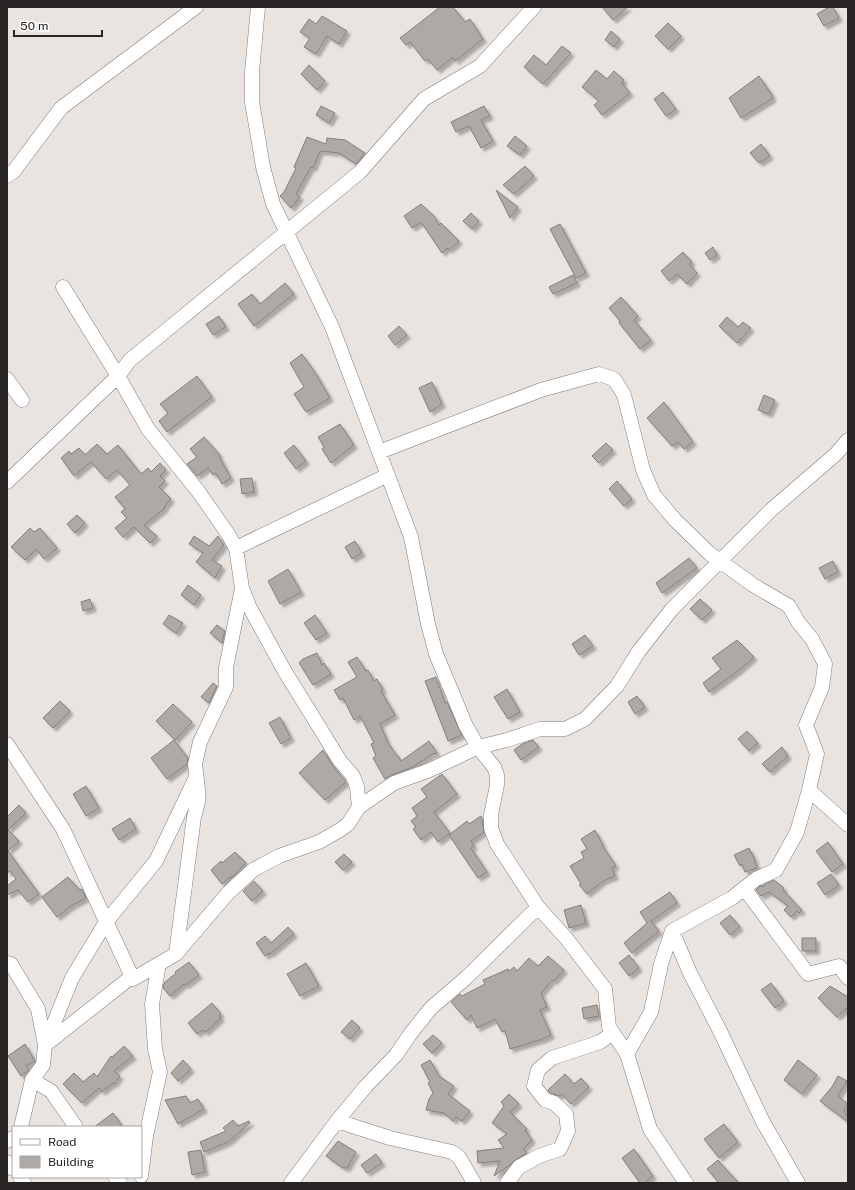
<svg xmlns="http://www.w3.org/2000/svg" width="855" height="1190" font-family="'Public Sans',sans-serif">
<defs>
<filter id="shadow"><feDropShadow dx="3.5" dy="3.5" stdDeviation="1" flood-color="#0004"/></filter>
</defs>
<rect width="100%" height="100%" fill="#eae4e0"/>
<path fill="#afa9a5" stroke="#857f7b" filter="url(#shadow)" d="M440,7H453L465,22L470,19L483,39L455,61L453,57L437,70L428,59L425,61L410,42L406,45L400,38Z
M602,7H628L613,20Z
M829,7H833L839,18L824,26L817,14Z
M322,16L347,31L339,44L327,36L316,54L304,47L310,38L300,32L309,19L316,24Z
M668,23L681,36L668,49L655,36Z
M611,31L620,39L614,47L605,40Z
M562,46L571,53L543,84L524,67L534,55L546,65Z
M309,65L325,81L317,90L301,74Z
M596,70L607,79L614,71L624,80L622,83L630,93L602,115L594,105L599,101L582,87Z
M759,76L772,95V99L741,118L729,98Z
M663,92L676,109L666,116L654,99Z
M321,106L335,113L329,123L316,115Z
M484,106L490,116L481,120L493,141L481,148L469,126L456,132L451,122Z
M515,136L527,146L520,155L507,146Z
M307,137L326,144L327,138L345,140L365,153L356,164L339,153L320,151L313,168L311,167L296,194L300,197L291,208L280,196L284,192L296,168L294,167Z
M761,144L770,156L761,162H758L750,153Z
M525,166L534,176L514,194L503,185Z
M496,190L518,207L510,218Z
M421,204L435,217L439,225L441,223L459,241L449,250L447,248L442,253L421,222L412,228L404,216Z
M471,213L479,221L472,229L463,221Z
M560,224L586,273L576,278L550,229Z
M713,247L717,255L710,260L705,253Z
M683,252L692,262L689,264L697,273L687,284L677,274L669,281L661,271Z
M573,275L577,283L553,294L549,287Z
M285,283L294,294L254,326L238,304L252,294L260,304Z
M621,297L638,316L634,320L651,340L640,349L619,323L620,321L609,308Z
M219,316L226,327L213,335L206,324Z
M727,317L738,327L743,322L751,328L737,343L719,326Z
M399,326L407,335L395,345L388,336Z
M302,354L316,374L330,398L306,412L294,394L304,387L290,363Z
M197,376L212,397L167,432L159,421L168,413L160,404Z
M432,382L442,404L430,412L419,388Z
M764,395L775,400L769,414L758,410Z
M664,402L693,442L684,449L678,442L672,446L647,418Z
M340,424L354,445L331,463L322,449L324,447L318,437Z
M204,437L220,455L219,456L231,478L222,484L216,473L213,475L208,468L197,476L187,464L197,457L190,449Z
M606,443L613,450L599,463L592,456Z
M97,444L107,454L118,445L141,474L148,468L151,472L160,463L166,470L160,476L165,481L159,487L171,499L164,507L165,508L144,525L157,536L150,543L134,527L123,537L115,528L127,518L121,512L125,509L115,497L130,485L117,470L106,479L91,462L74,476L61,458L69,451L71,454L79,448L85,455Z
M294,445L306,461L296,469L284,453Z
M252,478L254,492L242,494L240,479Z
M617,481L632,499L624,506L609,489Z
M77,515L85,523L75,533L67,524Z
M30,528L34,532L40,528L57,548L44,559L36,549L25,560L11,547Z
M194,536L209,546L218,536L224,545L212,560L222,566L215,578L196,562L203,553L189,544Z
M355,541L362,553L352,559L345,547Z
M689,558L697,568L662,593L656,583Z
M833,561L838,572L825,579L819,568Z
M288,569L301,592L280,604L268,581Z
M188,585L201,595L194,605L181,595Z
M90,599L93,608L83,611L81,602Z
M700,599L712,610L702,620L690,609Z
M169,615L183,623L176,633L163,624Z
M315,615L327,633L316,640L304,623Z
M217,625L225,631L222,643L210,633Z
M585,635L593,646L579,655L572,644Z
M737,640L754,657L738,671L709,692L703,683L721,669L712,658Z
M317,653L322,665L324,663L331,674L313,685L299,663L303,659Z
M357,657L366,671L368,670L374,681L377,679L383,690L381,691L395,715L380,724L388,743L398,757H399L401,761L429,741L437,753L432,754L413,767L391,775L385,779L373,758L376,756L371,744L374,743L360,716L354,720L343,698L340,700L334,690L357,677L348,662Z
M436,677L445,703L447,702L462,735L448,741L425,681Z
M213,683L217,686L209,703L201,697Z
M507,689L520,712L508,719L494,697Z
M637,696L645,707L635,714L628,702Z
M60,701L70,711L53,728L43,718Z
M173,704L192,722L175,740L156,721Z
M280,717L291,738L281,744L269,723Z
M747,731L758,743L749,751L738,739Z
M174,740L188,758L187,764L167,779L151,758Z
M533,740L539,747L521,760L514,750L522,744Z
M782,747L788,756L770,772L762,764Z
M323,750L333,766L346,782L325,800L299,773Z
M442,774L457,794L434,812L450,833L438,842L431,832L421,840L413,829L416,827L411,821L417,816L412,808L427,797L421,789Z
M86,786L99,808L86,816L73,794Z
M19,805L26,813L8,830L19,841L8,851L39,894L28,902L18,890L7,895V886L16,879L10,871L7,873V817Z
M481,816L482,818L484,832L471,841L474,846L471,848L487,872L478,878L449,835L467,821L469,824Z
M130,818L136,829L119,840L112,829Z
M595,830L603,845H602L616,866L612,868L615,876L603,881L587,894L579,885L581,884L570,866L584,858L581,852L587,849L581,839Z
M828,842L843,864L832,872L816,851Z
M749,848L754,858L757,868L745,872L742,864L740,866L734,855Z
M235,852L246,863L231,878L230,877L222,884L211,870L221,861L222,863Z
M344,854L352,862L343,870L335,862Z
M831,874L839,885L825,895L817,883Z
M68,877L80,890L82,889L86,898L71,906L57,917L42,897Z
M774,880L784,888L783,890L802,910L799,913L797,911L791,917L784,910L788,906L769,892L761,896L756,890L760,886L763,885V887L765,884Z
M254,881L263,891L252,901L243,891Z
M670,892L677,903L651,921L659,931L632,953L624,943L647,923L640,912Z
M581,905L586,923L569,928L564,910Z
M730,915L740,927L730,935L720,923Z
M288,927L294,934L270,954L269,953L265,956L256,943L265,936L271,943Z
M802,938H816V951H802Z
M629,955L639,968L629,976L619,963Z
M548,956L564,970L554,981L552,980L541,993L547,1007L540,1010L551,1035L543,1039L510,1049L505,1030L502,1032L495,1019L477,1028L471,1015L467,1020L451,1002L460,994L462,996L485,984L483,980L497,974L508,969L509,971L514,967L517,971L529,958L538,966Z
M189,962L199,975L186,985L184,984L170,996L163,988L164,983L176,973L175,972Z
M306,963L319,986L300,996L287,974Z
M771,983L784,1001L775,1008L761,990Z
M830,986L848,997V1007L837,1017L818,998Z
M212,1003L221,1014L219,1016L221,1018L206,1032L202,1030L197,1034L188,1023Z
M597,1005L599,1016L584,1019L582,1008Z
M352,1020L360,1028L350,1039L341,1032Z
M433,1035L442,1043L432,1053L423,1044Z
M25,1044L35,1061L26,1066L29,1070L21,1076L8,1056Z
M124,1046L133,1056L114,1071L120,1076L114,1084L113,1083L102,1092L99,1088L82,1103L63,1084L74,1073L83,1082L94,1073L97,1077L111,1056L112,1057Z
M183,1060L191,1069L178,1081L171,1073Z
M430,1060L439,1076L454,1086L448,1094L470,1111L462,1121L456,1117L453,1121L444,1113L426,1110L429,1099L433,1093L428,1083L430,1082L421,1065Z
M798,1060L817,1075L802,1094L784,1080Z
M565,1074L574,1084L581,1078L589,1087L571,1104L562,1094L559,1096L550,1093L548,1090Z
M838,1076L847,1081L838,1096L848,1104L844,1110L848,1118V1122L820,1101L832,1087Z
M509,1094L519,1104L510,1112L527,1129L525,1130L532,1140L523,1149L527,1153L515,1160L510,1165L494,1176L500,1161L478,1163L477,1151L504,1148L498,1140L507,1134L492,1123L504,1106L501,1102Z
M186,1096L190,1103L198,1099L204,1109L178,1124L165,1100Z
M113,1113L123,1127H94Z
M233,1120L238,1126L249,1121L250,1123L228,1142L204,1152L200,1142L226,1131L223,1128Z
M724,1124L738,1142L719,1158L704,1139Z
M338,1141L356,1152L347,1168H343L326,1156Z
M634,1149L653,1176L644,1183H640L622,1158Z
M201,1150L205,1172L192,1175L188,1152Z
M376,1154L382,1163L367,1173L361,1165Z
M718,1160L724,1167L739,1183H719L707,1169Z"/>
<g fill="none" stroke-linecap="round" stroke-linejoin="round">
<defs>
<path id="minor" d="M258,7L252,72V102L263,167L273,204L332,327L411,537L428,624L436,654L466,726L478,747L494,767L497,775V785L491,815V828L497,844L538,907L566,938L605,989L609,1027L627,1054L650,1129L686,1183
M7,176L14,171L61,108L196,7
M7,379L22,400
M379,452L541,390L599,374L614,379L624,395L643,470L654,495L675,520L709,553L753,585L789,606L798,622L812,639L825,664L822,687L806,725L817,754L809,790L797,832L776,870L756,879L732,898L672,931L661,964L651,1012L627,1054
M7,482L118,376L63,287
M236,548L388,475
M7,744L63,829L133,979
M809,790L848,825
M359,807L357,787L353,776L340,761L284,670L249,606L242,588L236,548L228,534L198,491L148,429L118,376L130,360L360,172L424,99L480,66L534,7
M744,888L808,974L839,966L848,978
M672,931L690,973L719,1029L763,1122L798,1183
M176,954L194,817L198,802V789L195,764L200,742L226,687V668L242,588
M7,963L11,964L38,1009L45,1045
M46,1043L72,978L106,922L156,861L196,777
M337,1121L390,1138L452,1152L459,1157L474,1183
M21,1127L32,1080
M76,1127L51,1091L32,1080L43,1065L45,1045L130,978L133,979L176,954L228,893L253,870L279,856L319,842L340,830L348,824L359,807L394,783L430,770L478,747L507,740L540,729H565L585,719L617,686L639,651L672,609L771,510L836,454L848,440
M7,1141L13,1138
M7,1162L13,1169
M141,1176L146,1136L160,1072L155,1049L152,1004L159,964
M20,1177L24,1183
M115,1177L120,1183
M291,1183L337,1121L366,1086L396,1055L411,1033L431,1008L467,977L538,907
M507,1183L519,1167L539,1156L560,1149L568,1131L566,1114L554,1103L545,1100L534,1086L538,1070L552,1058L600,1042L613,1033"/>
</defs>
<use href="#minor" stroke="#837d7a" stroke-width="15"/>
<use href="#minor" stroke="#fff" stroke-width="14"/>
</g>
<rect width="855" height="1190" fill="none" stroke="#272423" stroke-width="16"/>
<rect x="12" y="1126" width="130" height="52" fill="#ffffff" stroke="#a9a7a7"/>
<rect x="20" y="1139" width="20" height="6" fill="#ffffff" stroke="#a9a7a7"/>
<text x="48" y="1146" font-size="12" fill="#272423">Road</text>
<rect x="20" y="1156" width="20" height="12" fill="#afa9a5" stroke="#a9a7a7"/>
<text x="48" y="1166" font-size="12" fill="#272423">Building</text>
<path d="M14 30v6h88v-6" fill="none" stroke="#272423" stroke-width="2"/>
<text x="20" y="30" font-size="12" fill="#272423" stroke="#ffffff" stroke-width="3" paint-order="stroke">50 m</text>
</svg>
